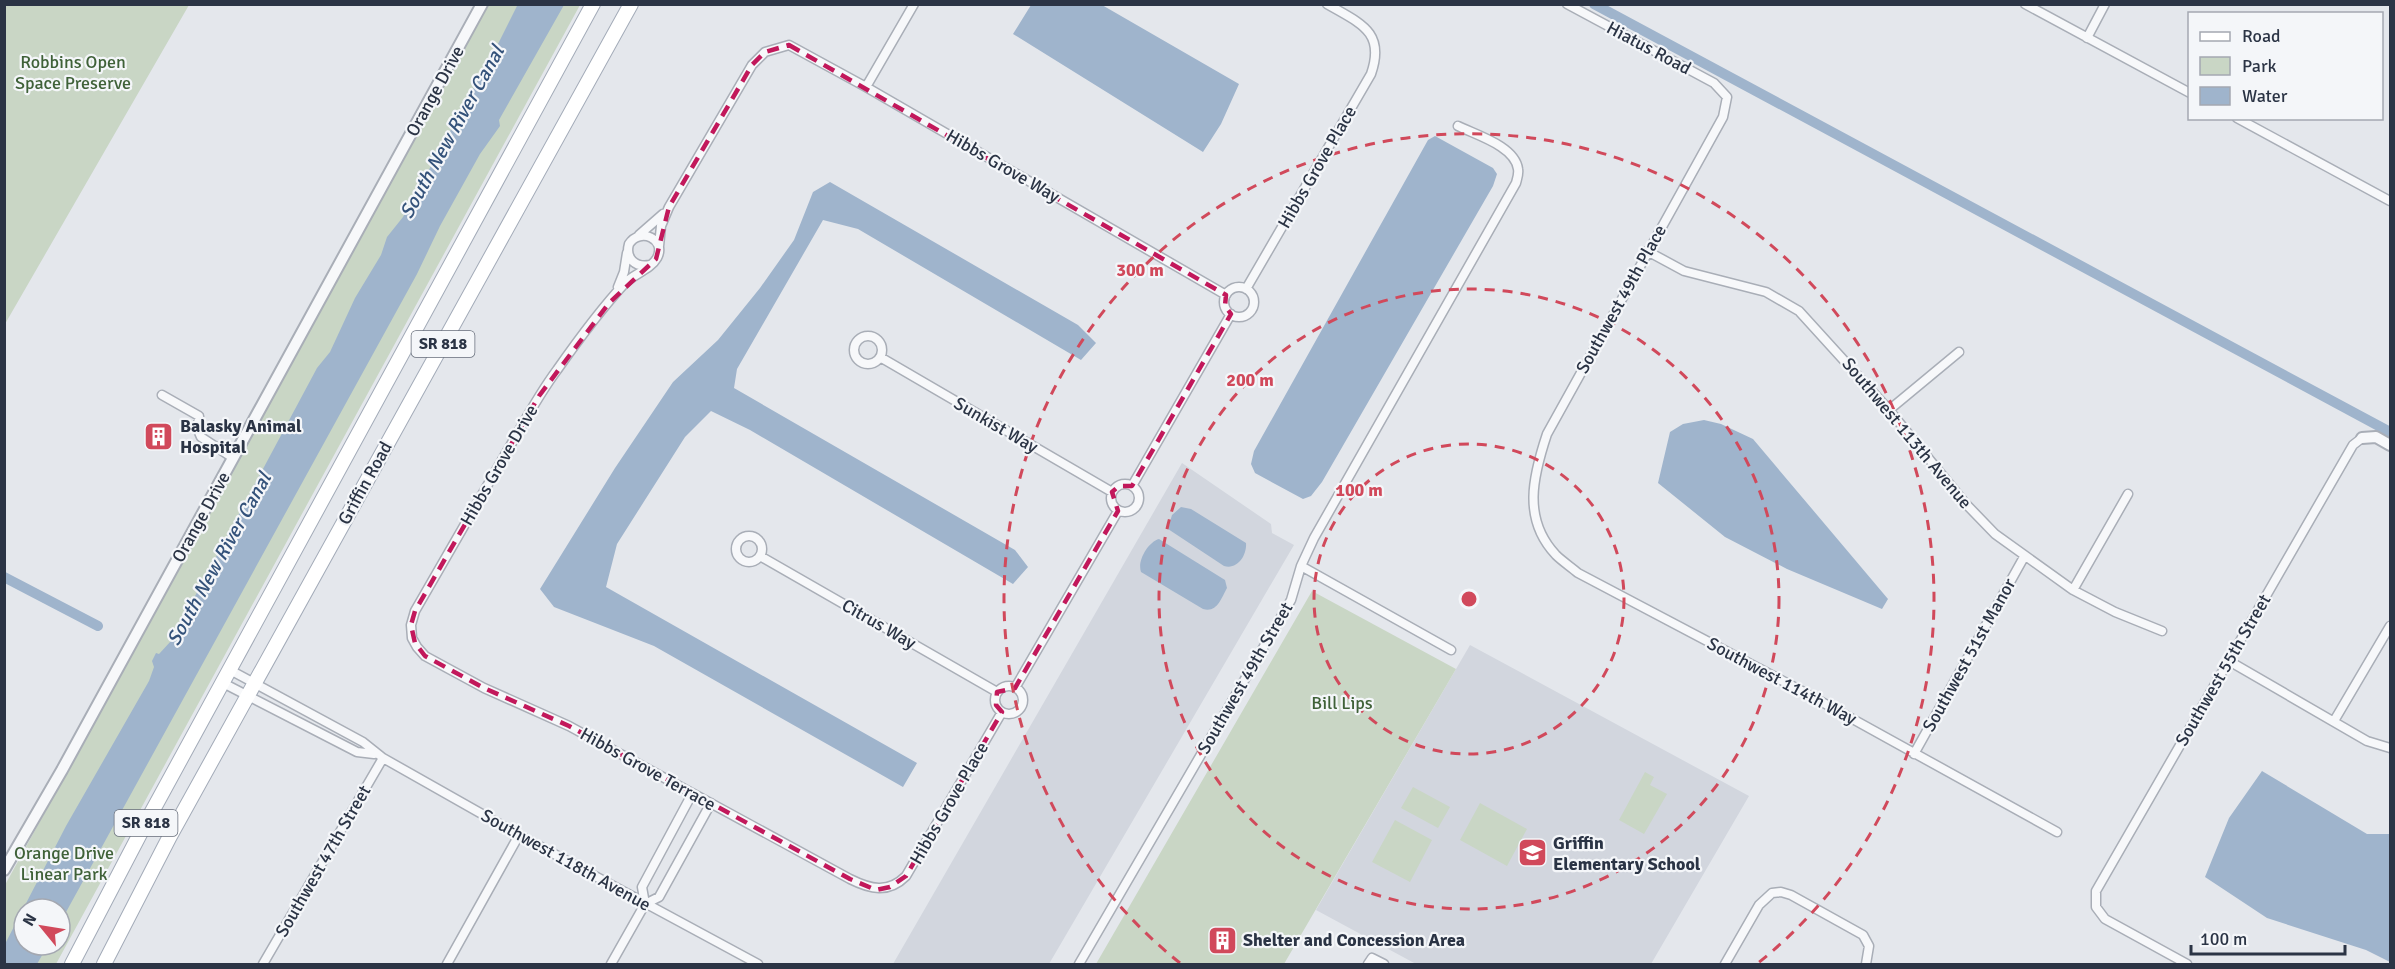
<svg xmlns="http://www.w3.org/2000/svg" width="2395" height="969" font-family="Signika,sans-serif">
<rect width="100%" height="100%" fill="#e4e7ec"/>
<path fill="#d2d6de" d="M1182,463L1271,524L1272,533L1294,545L1049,964H893Z
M1470,645L1749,796L1651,964H1416L1316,910Z"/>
<path fill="#c9d6c5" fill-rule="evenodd" d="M5,4L189,5L5,324L4,5Z
M488,5H580L56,964H5V885ZM24,909H60V945H24Z
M1312,591L1456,669L1284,964H1096Z
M1645,772L1654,777L1650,785L1667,794L1644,834L1619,820Z
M1413,787L1450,807L1438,828L1401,808Z
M1480,803L1527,829L1507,866L1460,840Z
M1395,820L1432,840L1410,882L1372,862Z"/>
<path fill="#9fb4cc" d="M518,4L564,5L499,120L500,126L480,154L440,226L417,274L60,923V909H24V945H48L37,964H5V944L66,826L149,681L154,667L152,661L156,653L159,654L171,641L317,368L330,352L355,298L381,255L387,237L403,217L499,42Z
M1031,5H1102L1239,84L1221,124L1203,152L1013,34Z
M1435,136L1493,168L1497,174L1493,186L1322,482L1311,496L1303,499L1255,473L1251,464L1254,451L1428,140Z
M830,182L1078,325L1096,343L1081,360L858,229L823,220L737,369L734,388L1015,550L1028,567L1013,584L750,430L711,411L685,437L617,544L606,587L917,763L903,787L654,646L554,607L540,589L615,468L673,382L718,340L760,288L794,240L813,192Z
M1704,420L1721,424L1753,439L1888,599L1882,609L1787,569L1725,537L1658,483L1670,432L1683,424Z
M1181,507L1191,509L1246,543C1247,555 1238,570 1224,566L1168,529L1172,515Z
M1159,539L1225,580L1227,588C1221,599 1217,613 1203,609L1141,572C1137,561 1148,542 1159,539Z
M2262,771L2367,834H2390V962L2366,950L2267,918L2205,877L2229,818Z"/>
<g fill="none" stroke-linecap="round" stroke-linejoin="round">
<path stroke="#9fb4cc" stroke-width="10" d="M1594,4L2390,432
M4,577L98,626"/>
<defs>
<path id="minor" d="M1567,4L1714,83L1727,97L1723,117L1547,434C1533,476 1522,519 1556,555C1562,561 1571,567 1578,573L1802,691L2057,832
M2025,4L2190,93
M2087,38L2105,4
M866,87L914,4
M2237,118L2390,201
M639,235L663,214
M659,246L661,226L669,207L752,65L765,52L789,45L866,87L1226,295
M1647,251L1684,271L1766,292L1799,311L1889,410L1965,503L1995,534L2073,590L2115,612L2162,631
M650,265C635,268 625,258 629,244C640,227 667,239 657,258C651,269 634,274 625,283C600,310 578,340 557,370C536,398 520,430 502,460C473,510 444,560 415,611L411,625L412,638L417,647L425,656L484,688L569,726L850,879C870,889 888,894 906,876L1002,712
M618,287L624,272L627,253
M1224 302a15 15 0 1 1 30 0a15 15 0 1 1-30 0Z
M1246,289L1371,74C1386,31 1359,23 1327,4
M854 350a14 14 0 1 1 28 0a14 14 0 1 1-28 0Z
M880,357L1112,492
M162,395L199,416L198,430L201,437L233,458
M1889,410L1959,352
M1111 498a14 14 0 1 1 28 0a14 14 0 1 1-28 0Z
M1132,486L1231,314
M736 549a13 13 0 1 1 26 0a13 13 0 1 1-26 0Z
M760,556L997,692
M1301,566L1451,650
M2073,590L2128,494
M2229,661L2367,741L2390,748
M230,670L363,742L383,758L519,835L758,964
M223,683L357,752L374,754
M995 700a14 14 0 1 1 28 0a14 14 0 1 1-28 0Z
M1015,688L1118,511
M2334,721L2390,626
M1914,754L2024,557
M645,904L642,887L692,794
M263,964L383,758
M447,964L519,835
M611,964L645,904L659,897L711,803
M1079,964L1291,600L1301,566L1314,538L1516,183C1517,179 1519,174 1518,169C1515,146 1476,135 1458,126
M1368,964L1372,958L1384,964
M1725,964L1759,905L1772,893L1781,892L1791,895L1863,935L1869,946L1866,964
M2187,964L2105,919L2096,907V891L2353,445L2362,438"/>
<path id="tertiary" d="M2362,438L2376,437L2390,445
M4,870L62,770L482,4"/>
<path id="primary" d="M72,964L142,830L593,4
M104,964L170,836L631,4"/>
</defs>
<use href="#minor" stroke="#a9aeb7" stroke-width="11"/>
<use href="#tertiary" stroke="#a9aeb7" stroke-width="14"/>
<use href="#primary" stroke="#a3abb8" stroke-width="16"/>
<use href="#minor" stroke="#f7f8fa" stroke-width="8"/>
<use href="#tertiary" stroke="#f7f8fa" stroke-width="10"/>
<use href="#primary" stroke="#fff" stroke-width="14"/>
</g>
<path fill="none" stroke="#c2185b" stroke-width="4.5" stroke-dasharray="12 8" stroke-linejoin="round" d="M789,45L1226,295L1225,306L1231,314L1132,486H1119L1112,492L1118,511L1015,688L997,692L996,705L1002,712L906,876L890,887L876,890L850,879L569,726L484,688L425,656L415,643L411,625L415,611L539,396L609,303L656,259L669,207L752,65L765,52Z"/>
<g fill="none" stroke="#d1495b" stroke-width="3" stroke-dasharray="10 8">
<circle cx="1469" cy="599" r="155"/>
<circle cx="1469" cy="599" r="310"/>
<path d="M1180 963A465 465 0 1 1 1758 963"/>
</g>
<defs>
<symbol id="building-square" viewBox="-11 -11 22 22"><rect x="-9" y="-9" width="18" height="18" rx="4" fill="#d1495b" stroke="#f4f6f9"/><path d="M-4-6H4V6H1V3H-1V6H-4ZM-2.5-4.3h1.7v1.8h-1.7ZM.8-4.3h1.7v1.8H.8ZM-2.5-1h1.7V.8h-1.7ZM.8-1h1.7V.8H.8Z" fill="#fff"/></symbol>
<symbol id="school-square" viewBox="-11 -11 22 22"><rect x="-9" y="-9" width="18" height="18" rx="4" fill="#d1495b" stroke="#f4f6f9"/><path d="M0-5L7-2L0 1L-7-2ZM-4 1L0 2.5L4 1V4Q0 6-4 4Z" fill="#fff"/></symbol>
</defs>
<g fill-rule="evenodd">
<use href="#building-square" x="142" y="420" width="33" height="33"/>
<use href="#school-square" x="1516" y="836" width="33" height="33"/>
<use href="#building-square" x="1206" y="924" width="33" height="33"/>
</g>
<g text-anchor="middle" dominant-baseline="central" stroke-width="4.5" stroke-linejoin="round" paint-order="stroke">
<g fill="#f4f6f9" stroke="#676e7b" stroke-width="1.5">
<rect x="411.5" y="331" width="63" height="26" rx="4.5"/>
<rect x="114.5" y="810" width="63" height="26" rx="4.5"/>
</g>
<g font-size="16" font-weight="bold" fill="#2b3445">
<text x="443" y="344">SR 818</text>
<text x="146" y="823">SR 818</text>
</g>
<g font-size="18" fill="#2b3445" stroke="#f4f6f9">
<text transform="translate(1649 48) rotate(28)">Hiatus Road</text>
<text transform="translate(435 91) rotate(-61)">Orange Drive</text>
<text transform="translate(1003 166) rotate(30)">Hibbs Grove Way</text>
<text transform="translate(1317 167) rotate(-60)">Hibbs Grove Place</text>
<text transform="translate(1621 299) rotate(-61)">Southwest 49th Place</text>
<text transform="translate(996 425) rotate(30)">Sunkist Way</text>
<text transform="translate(1907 433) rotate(50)">Southwest 113th Avenue</text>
<text transform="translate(499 465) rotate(-60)">Hibbs Grove Drive</text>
<text transform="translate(365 483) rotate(-61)">Griffin Road</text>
<text transform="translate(201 517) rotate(-61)">Orange Drive</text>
<text transform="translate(879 624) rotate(30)">Citrus Way</text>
<text transform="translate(1969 655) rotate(-61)">Southwest 51st Manor</text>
<text transform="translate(2223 670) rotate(-60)">Southwest 55th Street</text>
<text transform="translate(1245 678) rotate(-60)">Southwest 49th Street</text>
<text transform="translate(1782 681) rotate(28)">Southwest 114th Way</text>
<text transform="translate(648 769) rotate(29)">Hibbs Grove Terrace</text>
<text transform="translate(949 803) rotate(-60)">Hibbs Grove Place</text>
<text transform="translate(566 860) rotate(29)">Southwest 118th Avenue</text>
<text transform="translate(323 861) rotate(-60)">Southwest 47th Street</text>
</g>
<g font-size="18" fill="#3f6138" stroke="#f4f6f9">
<text x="73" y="62">Robbins Open<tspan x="73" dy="21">Space Preserve</tspan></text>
<text x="1342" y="703">Bill Lips</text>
<text x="64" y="853">Orange Drive<tspan x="64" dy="21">Linear Park</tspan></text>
</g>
<g font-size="18" font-weight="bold" fill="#2b3445" stroke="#f4f6f9" text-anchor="start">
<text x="180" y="426">Balasky Animal<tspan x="180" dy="21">Hospital</tspan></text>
<text x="1553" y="843">Griffin<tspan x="1553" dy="21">Elementary School</tspan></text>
<text x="1243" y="940">Shelter and Concession Area</text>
</g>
<g font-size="20" font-style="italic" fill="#34527a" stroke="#f4f6f9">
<text transform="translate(452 132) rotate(-61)">South New River Canal</text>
<text transform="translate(219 559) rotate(-61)">South New River Canal</text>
</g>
</g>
<circle cx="1469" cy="599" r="9" fill="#d1495b" stroke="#f4f6f9" stroke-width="3"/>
<g font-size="18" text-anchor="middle" font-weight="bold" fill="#d1495b" stroke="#f4f6f9" stroke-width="4.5" stroke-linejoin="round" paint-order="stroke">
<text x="1140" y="276">300 m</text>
<text x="1250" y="386">200 m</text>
<text x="1359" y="496">100 m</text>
</g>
<rect width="2395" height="969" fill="none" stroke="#2b3445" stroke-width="12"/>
<rect x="2188" y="12" width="195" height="108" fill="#f4f6f9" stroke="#a4a8b1" stroke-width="1.5"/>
<rect x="2200" y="32" width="30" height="9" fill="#ffffff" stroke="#a4a8b1" stroke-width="1.5"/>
<text x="2242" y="42" font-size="18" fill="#2b3445">Road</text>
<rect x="2200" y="57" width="30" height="18" fill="#c9d6c5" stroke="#a4a8b1" stroke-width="1.5"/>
<text x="2242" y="72" font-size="18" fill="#2b3445">Park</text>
<rect x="2200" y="87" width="30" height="18" fill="#9fb4cc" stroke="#a4a8b1" stroke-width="1.5"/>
<text x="2242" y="102" font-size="18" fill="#2b3445">Water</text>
<g transform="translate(42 927) rotate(300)"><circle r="28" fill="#f4f6f9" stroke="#a4a8b1" stroke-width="1.5"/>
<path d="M0-4.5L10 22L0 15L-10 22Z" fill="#d1495b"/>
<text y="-9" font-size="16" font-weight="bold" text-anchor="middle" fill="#2b3445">N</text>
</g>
<path d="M2191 945v9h154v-9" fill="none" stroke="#2b3445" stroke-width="3"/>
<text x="2200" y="945" font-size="18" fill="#2b3445" stroke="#f4f6f9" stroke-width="4.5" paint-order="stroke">100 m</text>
</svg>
